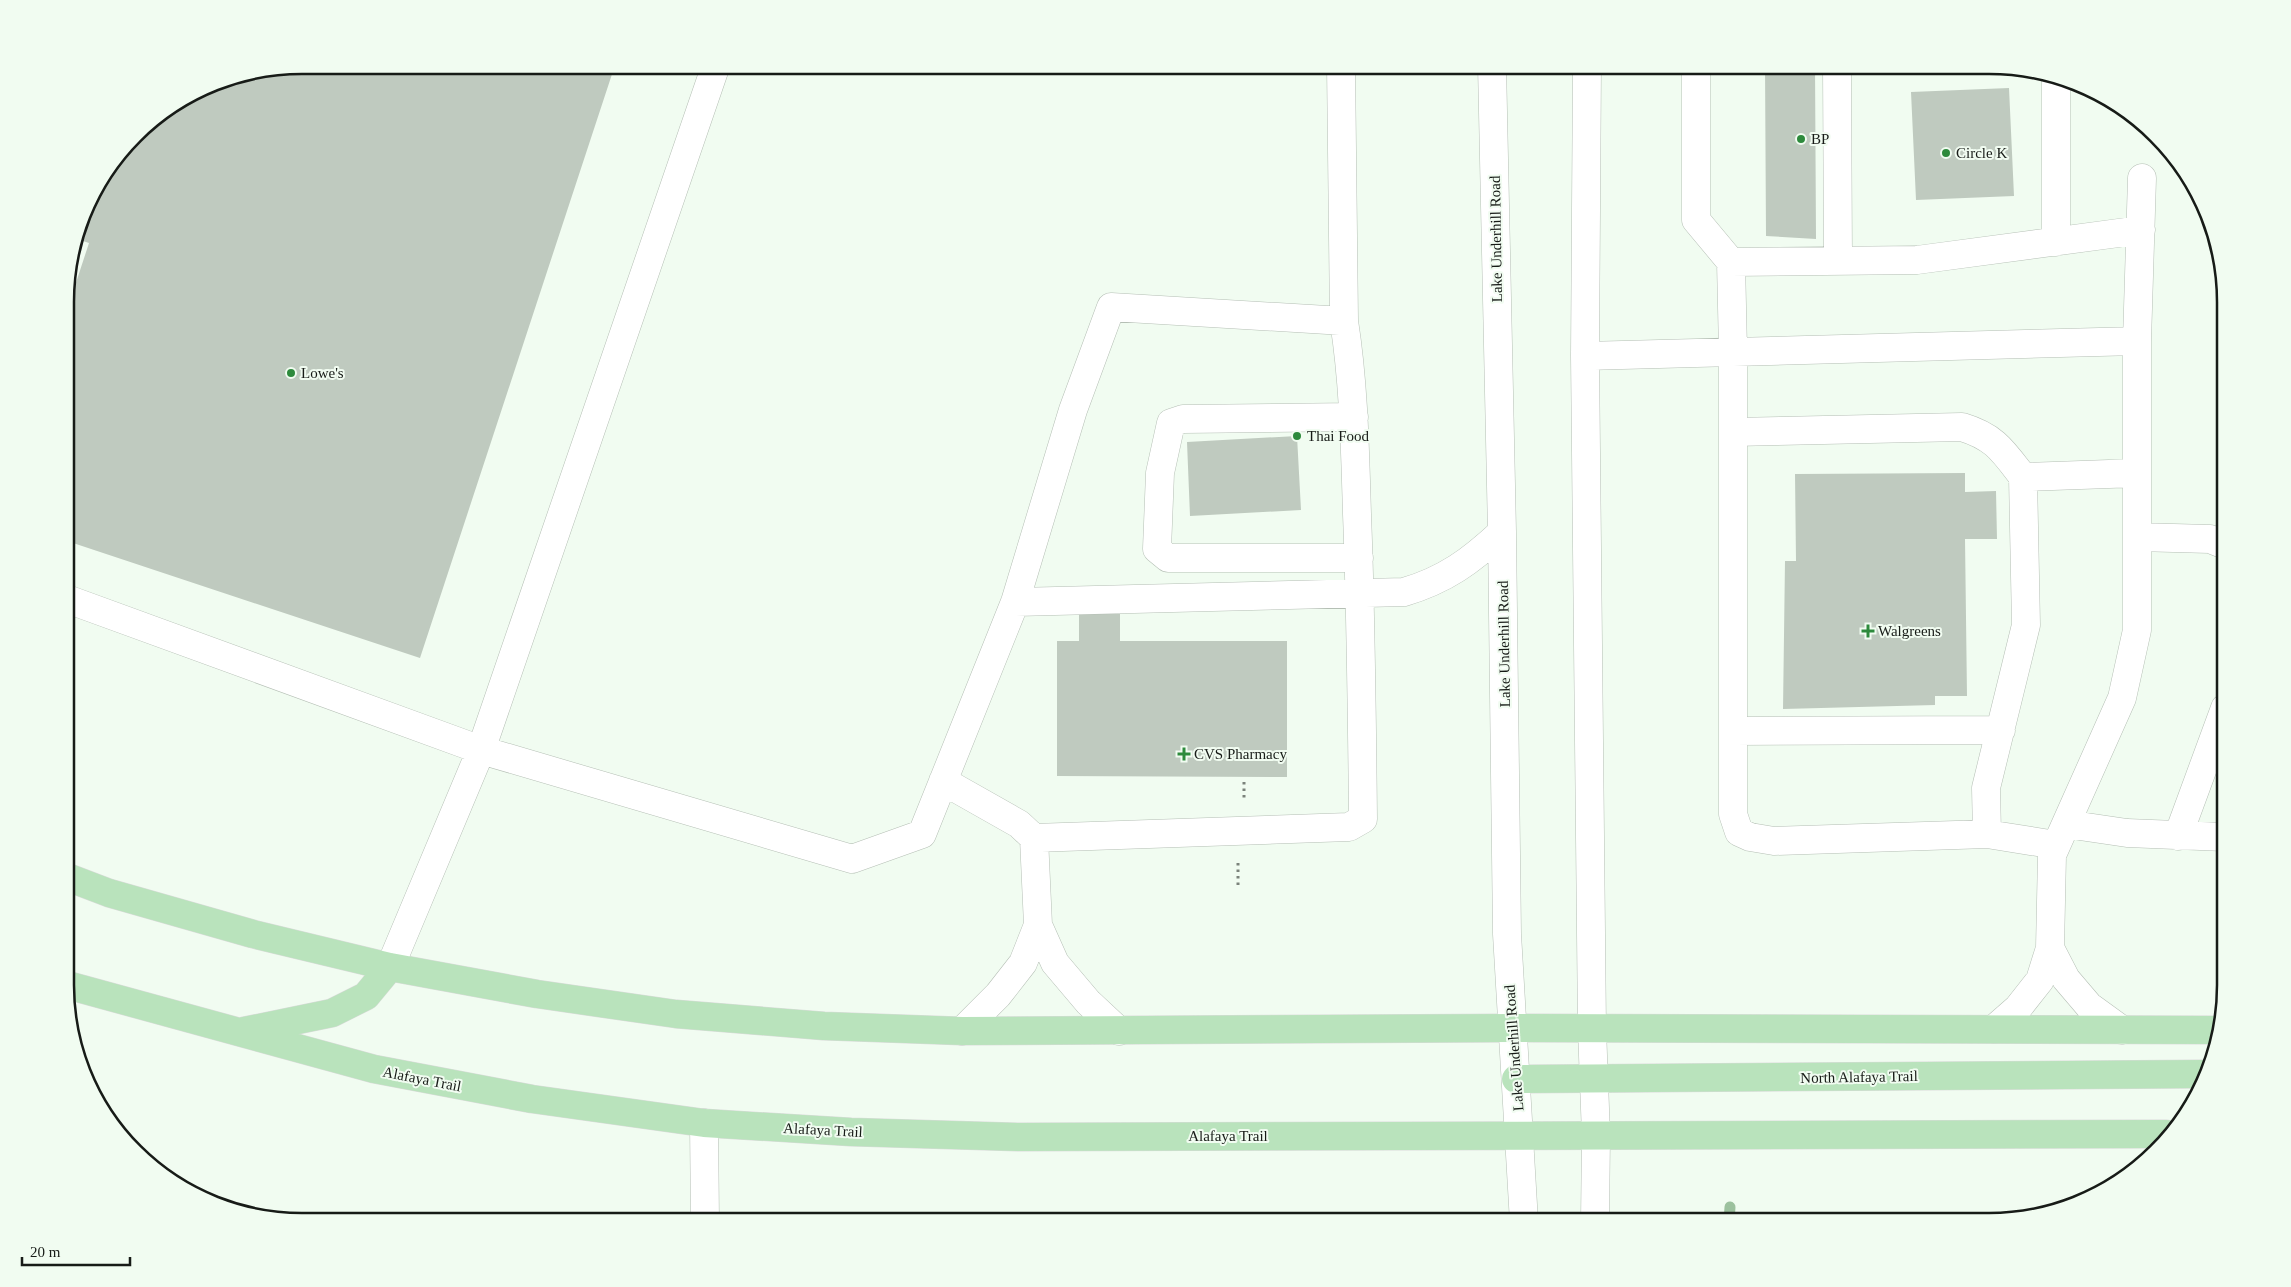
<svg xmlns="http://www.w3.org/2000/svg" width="2291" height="1287" font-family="'Times New Roman',serif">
<rect width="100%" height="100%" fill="#f1fcf1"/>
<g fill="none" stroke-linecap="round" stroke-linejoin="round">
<path stroke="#9cc19e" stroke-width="11" d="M1729,1222L1730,1207"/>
</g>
<path fill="#bfcabf" d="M302,65H615L420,658L67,541V310L89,243L77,239L90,197L145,124L211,83Z
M1765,65H1815L1816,239L1766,236Z
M2009,88L2014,196L1916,200L1911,92Z
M1297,436L1301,510L1190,516L1187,442Z
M1965,473V492L1996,491L1997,539H1965L1967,696H1935V705L1783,709L1785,561H1796L1795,474Z
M1079,614H1120V641H1287V777L1057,776V641H1079Z"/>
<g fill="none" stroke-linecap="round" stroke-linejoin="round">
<defs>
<path id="minor" d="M1492,65L1502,532L1507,934L1524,1222
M1587,65L1585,356L1592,1029L1596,1135L1595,1222
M1696,65V220L1731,262L1733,351V814L1739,832L1750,837L1774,841L1987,834L1986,788L2026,625L2023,477L2137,473
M1837,65L1838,261
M2056,242V75
M1731,262L1917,260L2141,230
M1585,356L2137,341
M1354,417L1183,419L1171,423L1160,473L1157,549L1168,558H1359
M1733,432L1962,427C1995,437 2003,451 2023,477
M2137,537L2210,539L2225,545
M67,599L481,750L852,859L922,834L1015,602L1073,410L1111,307L1344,321L1341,65
M1015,602L1404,592C1445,580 1471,561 1502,532
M1733,731L2001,730
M943,781L1019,824L1034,838L1038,925L1055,963L1088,1002L1119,1031
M2066,824L2127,833L2225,837
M1987,834L2056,845
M2178,836L2225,708
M1034,838L1349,827L1363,819C1362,717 1361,616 1357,514C1355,450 1354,385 1344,321
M2050,948L2066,979L2089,1006L2122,1030
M390,967L481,750L716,65
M1994,1029L2018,1008L2040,980L2050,948L2052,855L2122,698L2137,630V341L2142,178
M962,1031L998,995L1023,963L1038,925
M704,1123L705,1222"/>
<path id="major" d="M67,877L109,893L253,934L390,967L537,994L676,1014L824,1026L962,1031L1513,1028L2217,1030
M67,985L374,1069L532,1099L704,1123L851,1132L1018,1137L2166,1134
M244,1031L332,1013L366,996L390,967
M1516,1079L2203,1074"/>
</defs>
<use href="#minor" stroke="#b5bfb5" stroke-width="29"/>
<use href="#major" stroke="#dadbda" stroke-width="29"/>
<path stroke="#7b827b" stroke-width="3" stroke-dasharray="2.5 4" stroke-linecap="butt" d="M1244,782V799
M1238,863V885"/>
<use href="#minor" stroke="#fff" stroke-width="28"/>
<use href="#major" stroke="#b9e3bc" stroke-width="28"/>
</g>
<g fill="#2d8a3c" stroke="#f1fcf1" stroke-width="2">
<circle cx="1801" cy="139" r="5"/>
<circle cx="1946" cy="153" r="5"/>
<circle cx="291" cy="373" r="5"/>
<circle cx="1297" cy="436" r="5"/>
<path d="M1865.5 623.5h5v5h5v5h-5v5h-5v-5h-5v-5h5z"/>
<path d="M1181.5 746.5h5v5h5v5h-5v5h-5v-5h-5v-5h5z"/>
</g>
<g text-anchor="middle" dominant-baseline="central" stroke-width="4" stroke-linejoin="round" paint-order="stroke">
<g font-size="15" fill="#171b17" stroke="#f1fcf1" text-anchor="start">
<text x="1811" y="139">BP</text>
<text x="1956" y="153">Circle K</text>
<text x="301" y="373">Lowe's</text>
<text x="1307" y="436">Thai Food</text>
<text x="1878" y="631">Walgreens</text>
<text x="1194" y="754">CVS Pharmacy</text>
</g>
<g font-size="15" fill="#171b17" stroke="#f1fcf1">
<text transform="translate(1496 239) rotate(-91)">Lake Underhill Road</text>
<text transform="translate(1504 644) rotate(-91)">Lake Underhill Road</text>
<text transform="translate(1514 1048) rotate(-94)">Lake Underhill Road</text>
<text transform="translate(1859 1077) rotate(-1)">North Alafaya Trail</text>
<text transform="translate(422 1079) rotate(11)">Alafaya Trail</text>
<text transform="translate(823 1130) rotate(3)">Alafaya Trail</text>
<text x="1228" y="1136">Alafaya Trail</text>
</g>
</g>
<path d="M0 0H2291V1287H0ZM302 74H1989A228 228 0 0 1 2217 302V985A228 228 0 0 1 1989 1213H302A228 228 0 0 1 74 985V302A228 228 0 0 1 302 74Z" fill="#f1fcf1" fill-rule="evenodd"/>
<path fill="none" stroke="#171b17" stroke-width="2.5" d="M302 74H1989A228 228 0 0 1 2217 302V985A228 228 0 0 1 1989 1213H302A228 228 0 0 1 74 985V302A228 228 0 0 1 302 74Z"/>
<path d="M22 1257v8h108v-8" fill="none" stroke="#171b17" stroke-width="2.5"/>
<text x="30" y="1257" font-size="15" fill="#171b17" stroke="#f1fcf1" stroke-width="4" paint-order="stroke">20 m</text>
</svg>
